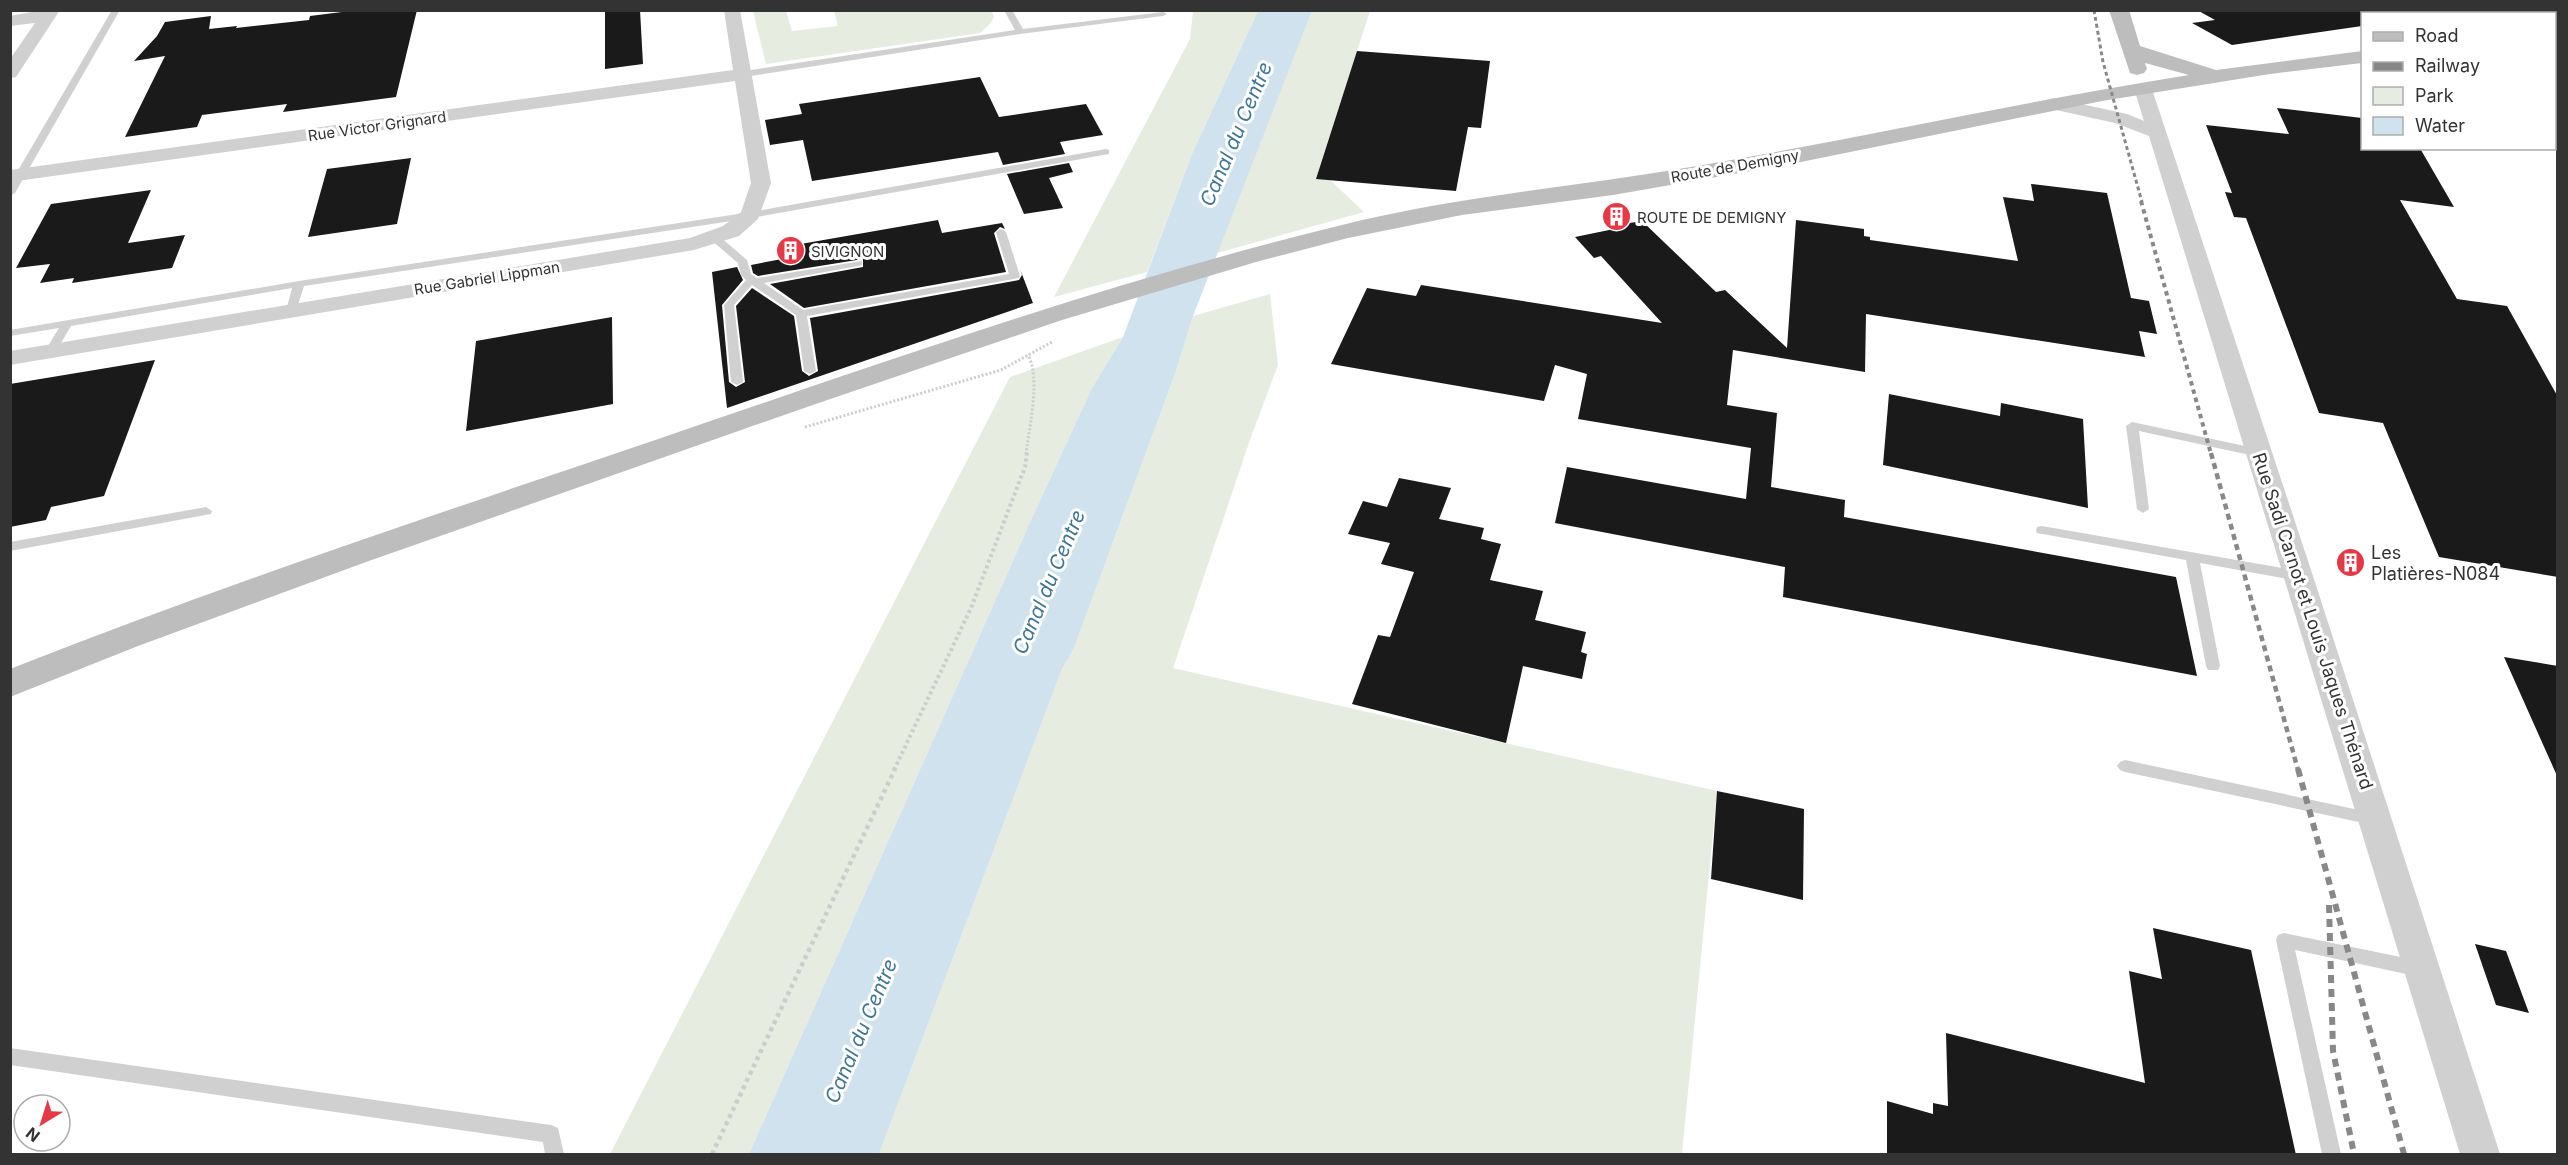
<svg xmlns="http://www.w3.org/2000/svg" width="2568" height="1165" font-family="Inter,sans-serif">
<rect width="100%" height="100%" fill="#fff"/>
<path fill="#e6ecdf" d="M991,10L994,17L990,24L980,33L766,64L753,11H786L792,31L838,26L834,11Z
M1193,11H1258L1192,154L1147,272L1054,297L1190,39Z
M1312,11H1370L1318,172L1320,179L1330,180L1364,212L1217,253Z
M1270,294L1278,365L1252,434L1173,668L1717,791L1682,1154H879L1062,669L1074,648L1176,371L1193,316Z
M1123,337L1092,388L1031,520L749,1154H610L1010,377Z"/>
<path fill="#cfe2ee" d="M1258,11H1312L1193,316L1176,371L1074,648L1062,669L879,1154H749L1031,520L1092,388L1123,337L1192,154Z"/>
<path fill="#1a1a1a" d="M358,10H417L396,97L283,112L287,104L202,115L197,127L125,137L165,56L134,61L157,36L165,22L211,16L209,29L237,26L236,28L309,20L310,16Z
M605,10H640L643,64L605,69Z
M2197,10H2364V14H2362V26L2232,45L2192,23L2215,20Z
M1357,51L1490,61L1481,128L1468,127L1456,191L1316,179Z
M980,77L999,117L1086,104L1103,135L1060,142L1065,154L1003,165L998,152L812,181L803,140L770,145L765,120L802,114L799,104Z
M2277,108L2362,118V148L2421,150L2454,207L2400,200L2457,299L2507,306L2558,397V577L2439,557L2383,423L2319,413L2246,218L2234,217L2225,192L2232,193L2206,125L2289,134Z
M411,158L397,224L308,237L327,169Z
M1069,163L1073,172L1049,178L1063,208L1024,214L1007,174Z
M2031,184L2107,193L2131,298L2149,301L2157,334L2139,331L2145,357L1866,314L1865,372L1733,350L1727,405L1777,413L1771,487L1845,500L1844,517L2176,577L2197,676L1783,597L1785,567L1555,523L1567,467L1746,499L1751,448L1578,419L1587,374L1555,365L1544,401L1331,364L1367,288L1416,296L1421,285L1662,323L1601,256L1594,258L1575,237L1614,229L1611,226L1642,221L1716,292L1725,290L1787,348L1796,220L1864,229V236L1870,237V240L2018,261L2003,197L2034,201Z
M151,190L128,243L185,235L172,268L72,283L74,278L40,283L50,264L16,268L51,204Z
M938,220L942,233L1002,223L1005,229L1000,227L994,233L1006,272L804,308L770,284L863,267V259L758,276L753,273L751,265L787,258L786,248L795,247V245Z
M737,267L743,280L722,305L729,382L736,387L745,382L736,306L752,288L794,316L802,371L809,376L818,371L810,318L1019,280L1022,275L1020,269L1033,303L727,408L712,272Z
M612,317L613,404L466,431L476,341Z
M155,360L104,496L51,507L46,520L10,527V384Z
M1889,394L2000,416L2001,403L2083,419L2088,508L1883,465Z
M1399,478L1451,488L1439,519L1484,528L1481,539L1501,544L1490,580L1543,591L1535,620L1586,632L1581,652L1587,654L1582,679L1523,666L1506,743L1352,704L1378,635L1390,637L1414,572L1381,564L1390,543L1348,534L1363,501L1387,507Z
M2504,657L2558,666V778Z
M1717,791L1804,809L1803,900L1711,879Z
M2153,928L2251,950L2296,1155H1887V1101L1933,1114V1103L1948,1106L1946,1033L2145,1083L2129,971L2162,979Z
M2475,944L2506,951L2529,1013L2496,1005Z"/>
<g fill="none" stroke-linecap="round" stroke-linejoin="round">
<path stroke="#cdcdcd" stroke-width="3" stroke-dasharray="2 2" stroke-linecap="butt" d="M805,427L1001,370L1052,342
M1026,454C1029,428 1041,378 1028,355"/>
<path stroke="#cdcdcd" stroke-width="4" stroke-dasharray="3 3" stroke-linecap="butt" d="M894,770L971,608L1025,467L1027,453"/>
<path stroke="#cdcdcd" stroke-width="4.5" stroke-dasharray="4 4" stroke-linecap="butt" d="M712,1154L895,769"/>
<path fill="#d0d0d0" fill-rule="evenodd" d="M112,10H120L15,193L10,196V184Z
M1004,10H1012L1023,29L1163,12L1167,14L1163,16L1020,34L744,77L740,74L744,71L1015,30Z
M1106,149L1109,150V154L751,218L304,286L296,311L291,314L286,311L292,288L71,326L55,353L51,354L45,351L59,328L10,336V330L299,281L751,212Z
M1001,229L1006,232L1020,276L1019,278L807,316L816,371L810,374L804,371L796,315L752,285L734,305L743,382L737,385L731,382L724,305L746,280L741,275L738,263L711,240V236H719L747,260L751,274L757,278L862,261V265L858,266L764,283L803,310L1009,274L996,232Z
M2132,422L2259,449L2265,453L2259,457L2139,431L2149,509L2143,513L2137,509L2126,426Z
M206,507L212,511L211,514L10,551V542Z
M2042,526L2299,571L2306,576L2299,581L2200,563L2220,666L2218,670H2208L2206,666L2186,560L2037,533L2036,530L2037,527Z
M2125,760L2373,813L2379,814L2381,819L2379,824L2373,825L2125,772L2120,770L2117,766L2120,762Z
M2284,933L2420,961L2426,964L2429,969L2426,974L2420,977L2295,950L2341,1154H2322L2276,940L2278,935Z
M10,1048L551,1125L558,1128L564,1154H545L543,1142L10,1065Z"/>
<path fill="#d0d0d0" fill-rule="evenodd" d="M43,10H60L16,77L10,78V59L35,23L10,26V16Z
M724,10H740L771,183L758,219L739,236L694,250L10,365V351L690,238L723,226L741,212L751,183L735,81L10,182V170L733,70Z
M2554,69H2558V80H2554Z
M2143,84L2149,85L2152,89L2313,576L2500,1154H2460L2149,136L2115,123L2047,108L2045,104L2047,100L2054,98L2127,114L2144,121L2134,89L2137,85Z"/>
<path fill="#bdbdbd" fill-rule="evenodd" d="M2109,10H2129L2140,46L2216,70L2362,51V63L2270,74L2102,101L1786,165L1613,195L1462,215L1348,238L1256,262L1062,320L807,407L366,562L138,646L10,697V669C225,584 446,511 664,437C887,361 1109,282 1338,226C1455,196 1577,187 1697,166C1861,138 2024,101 2189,75L2145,63L2147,69L2144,73L2137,75L2130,73Z
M2554,26H2558V38H2554Z"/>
<path stroke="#888" stroke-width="3" stroke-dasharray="4 3" stroke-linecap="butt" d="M2094,10L2103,62L2142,202"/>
<path stroke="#888" stroke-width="4" stroke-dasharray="4.5 4" stroke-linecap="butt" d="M2141,201L2211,454"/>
<path stroke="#888" stroke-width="4.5" stroke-dasharray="6 4.5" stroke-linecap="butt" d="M2211,453L2298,770"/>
<path stroke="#888" stroke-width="6" stroke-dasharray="8 6" stroke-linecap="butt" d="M2298,769L2404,1154
M2329,905L2333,1051L2354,1154"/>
</g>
<defs>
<symbol id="building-disc" viewBox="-11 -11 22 22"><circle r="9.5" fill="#e63946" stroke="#fff"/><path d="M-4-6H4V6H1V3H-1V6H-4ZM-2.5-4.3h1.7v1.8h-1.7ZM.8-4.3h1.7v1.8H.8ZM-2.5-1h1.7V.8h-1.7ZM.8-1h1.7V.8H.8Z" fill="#fff"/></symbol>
</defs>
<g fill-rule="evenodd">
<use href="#building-disc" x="1600" y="200" width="33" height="33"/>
<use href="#building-disc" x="774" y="234" width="33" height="33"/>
<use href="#building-disc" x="2334" y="546" width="33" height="33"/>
</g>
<g text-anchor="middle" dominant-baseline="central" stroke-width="6" stroke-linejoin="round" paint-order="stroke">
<g font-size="15" fill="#333" stroke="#fff">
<text transform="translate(377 126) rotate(-8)">Rue Victor Grignard</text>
<text transform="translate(1735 166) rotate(-10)">Route de Demigny</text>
<text transform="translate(487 278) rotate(-9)">Rue Gabriel Lippman</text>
</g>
<g font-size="15" fill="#333" stroke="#fff" text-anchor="start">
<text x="1637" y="217">ROUTE DE DEMIGNY</text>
<text x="811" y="251">SIVIGNON</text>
</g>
<g font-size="18" fill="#333" stroke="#fff" text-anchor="start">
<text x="2371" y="552">Les<tspan x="2371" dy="21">Platières-N084</tspan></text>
</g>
<g font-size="18" fill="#333" stroke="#fff">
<text transform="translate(2313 621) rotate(72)">Rue Sadi Carnot et Louis Jaques Thénard</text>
</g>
<g font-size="20" font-style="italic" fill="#3f7597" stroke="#fff">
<text transform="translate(1236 134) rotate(-67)">Canal du Centre</text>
<text transform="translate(1049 582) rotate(-67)">Canal du Centre</text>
<text transform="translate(861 1031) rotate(-67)">Canal du Centre</text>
</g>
</g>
<rect width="2568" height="1165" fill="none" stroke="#333333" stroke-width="24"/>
<rect x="2361" y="12" width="195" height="138" fill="#ffffff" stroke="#adadad" stroke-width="1.5"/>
<rect x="2373" y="32" width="30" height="9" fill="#bdbdbd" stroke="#adadad" stroke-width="1.5"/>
<text x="2415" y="42" font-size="18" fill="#333333">Road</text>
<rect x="2373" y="62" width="30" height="9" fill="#888888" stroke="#adadad" stroke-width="1.5"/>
<text x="2415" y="72" font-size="18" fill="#333333">Railway</text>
<rect x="2373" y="87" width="30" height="18" fill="#e6ecdf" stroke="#adadad" stroke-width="1.5"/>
<text x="2415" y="102" font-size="18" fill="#333333">Park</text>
<rect x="2373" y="117" width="30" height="18" fill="#cfe2ee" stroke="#adadad" stroke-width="1.5"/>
<text x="2415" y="132" font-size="18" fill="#333333">Water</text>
<g transform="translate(42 1123) rotate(218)"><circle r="28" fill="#ffffff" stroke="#adadad" stroke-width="1.5"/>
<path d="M0-4.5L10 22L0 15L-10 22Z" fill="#e63946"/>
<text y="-9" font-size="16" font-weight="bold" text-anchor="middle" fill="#333333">N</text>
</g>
</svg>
